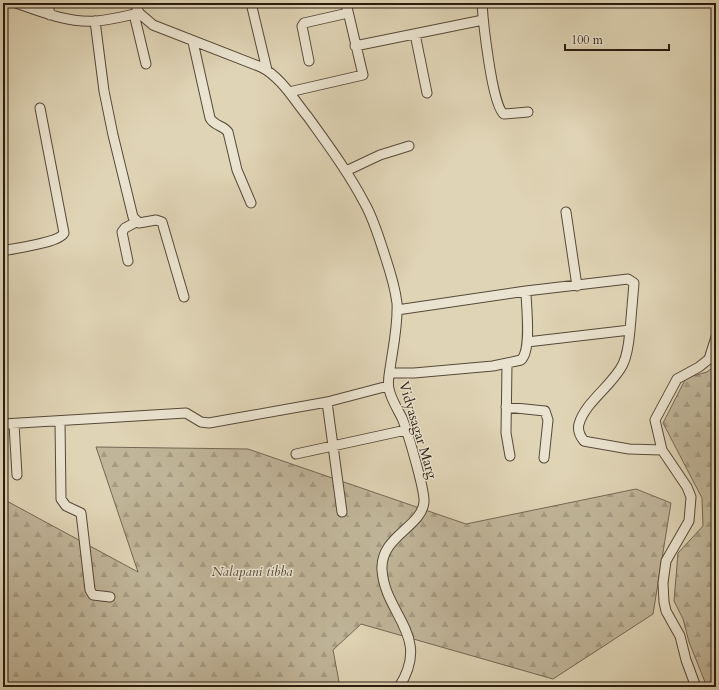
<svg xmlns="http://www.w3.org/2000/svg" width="719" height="690" font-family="Cardo,serif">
<defs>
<pattern id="forest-firs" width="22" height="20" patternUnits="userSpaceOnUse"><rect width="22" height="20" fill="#c0b599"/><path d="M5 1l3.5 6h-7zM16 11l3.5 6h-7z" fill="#a59b83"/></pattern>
</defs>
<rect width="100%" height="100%" fill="#dfd4b5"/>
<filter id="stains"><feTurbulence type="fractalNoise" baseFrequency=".005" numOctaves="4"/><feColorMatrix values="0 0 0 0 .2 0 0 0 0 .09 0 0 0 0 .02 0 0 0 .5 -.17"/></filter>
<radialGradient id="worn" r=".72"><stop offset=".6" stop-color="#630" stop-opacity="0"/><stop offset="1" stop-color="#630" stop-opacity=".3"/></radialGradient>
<path fill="url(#forest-firs)" stroke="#746854" d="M716,365V687H707L689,642L683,619L674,601L678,553L703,526L702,498L663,423L686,378L707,372Z
M96,447L248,449L466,524L636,489L671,503L653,614L553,679L361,624L333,650L340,687H3V499L138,572Z"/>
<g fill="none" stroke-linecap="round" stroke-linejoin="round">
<defs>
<path id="minor" d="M16,3C41,12 69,23 96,21C111,20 125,16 139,13
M48,3L50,15
M135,3L139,13L153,25L261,67C281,77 294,100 308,117C328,145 349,173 365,204C374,220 379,238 385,256C390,271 395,287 397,303C398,323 394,343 391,362C390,371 387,381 389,389C391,399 397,408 402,418C407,430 425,490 424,502C422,527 380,536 382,570C385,615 432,636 399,687
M251,3L267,70
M482,3C483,20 492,107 504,114L528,112
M134,14L146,64
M95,21L104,91L113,135L133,217L139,223L156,220L162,222L184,297
M415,34L427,93
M193,42L210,118C214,126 223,125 228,132L237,170L251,203
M355,46L483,20
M309,61L302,26L304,23L348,13
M289,92L363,75L346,3
M346,171L380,155L409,146
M566,212L577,286
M3,251C15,248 59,243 64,233L40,108
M128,261L122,232L125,228L136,222
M397,310L526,291L628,279L634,283L630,330L527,342
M630,330C629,341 628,354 623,364C613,385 585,402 579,424C577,431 580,436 584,441L589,442L629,449L662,450
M507,364L506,433L510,456
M390,373H414L493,366L521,360C532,350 526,306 526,291
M506,407L545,411L548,420L544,458
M60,421L61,499L66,506L81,513L90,590L93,595L110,597
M3,424L186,413L201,422L209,423L327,402
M14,424L17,475
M296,454L406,430
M342,512L327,402L388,386
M696,687L686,660L680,636L666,611L664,602L663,583L666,561L689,521L691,497L687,487L662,450L655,420L677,379L699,367L709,359L716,337"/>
</defs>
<use href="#minor" stroke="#564938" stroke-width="11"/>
<use href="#minor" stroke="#eae3cf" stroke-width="9"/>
</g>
<g text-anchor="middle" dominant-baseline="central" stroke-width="3" stroke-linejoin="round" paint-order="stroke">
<g font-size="14" fill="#291b0e" stroke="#eae3cf">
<text transform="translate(418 430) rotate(73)">Vidyasagar Marg</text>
</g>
<g font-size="14" font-style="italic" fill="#564938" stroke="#eae3cf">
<text x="252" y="571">Nalapani tibba</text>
</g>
</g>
<rect width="719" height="690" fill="none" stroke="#dfd4b5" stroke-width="16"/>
<rect x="4" y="4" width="711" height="682" fill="none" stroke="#291b0e" stroke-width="2"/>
<rect x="8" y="8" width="703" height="674" fill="none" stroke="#291b0e"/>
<path d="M565 44v6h104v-6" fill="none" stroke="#291b0e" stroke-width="2"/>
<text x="571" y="44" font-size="12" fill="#291b0e" stroke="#eae3cf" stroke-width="3" paint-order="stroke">100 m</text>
<rect width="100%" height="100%" filter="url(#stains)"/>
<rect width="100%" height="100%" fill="url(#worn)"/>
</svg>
